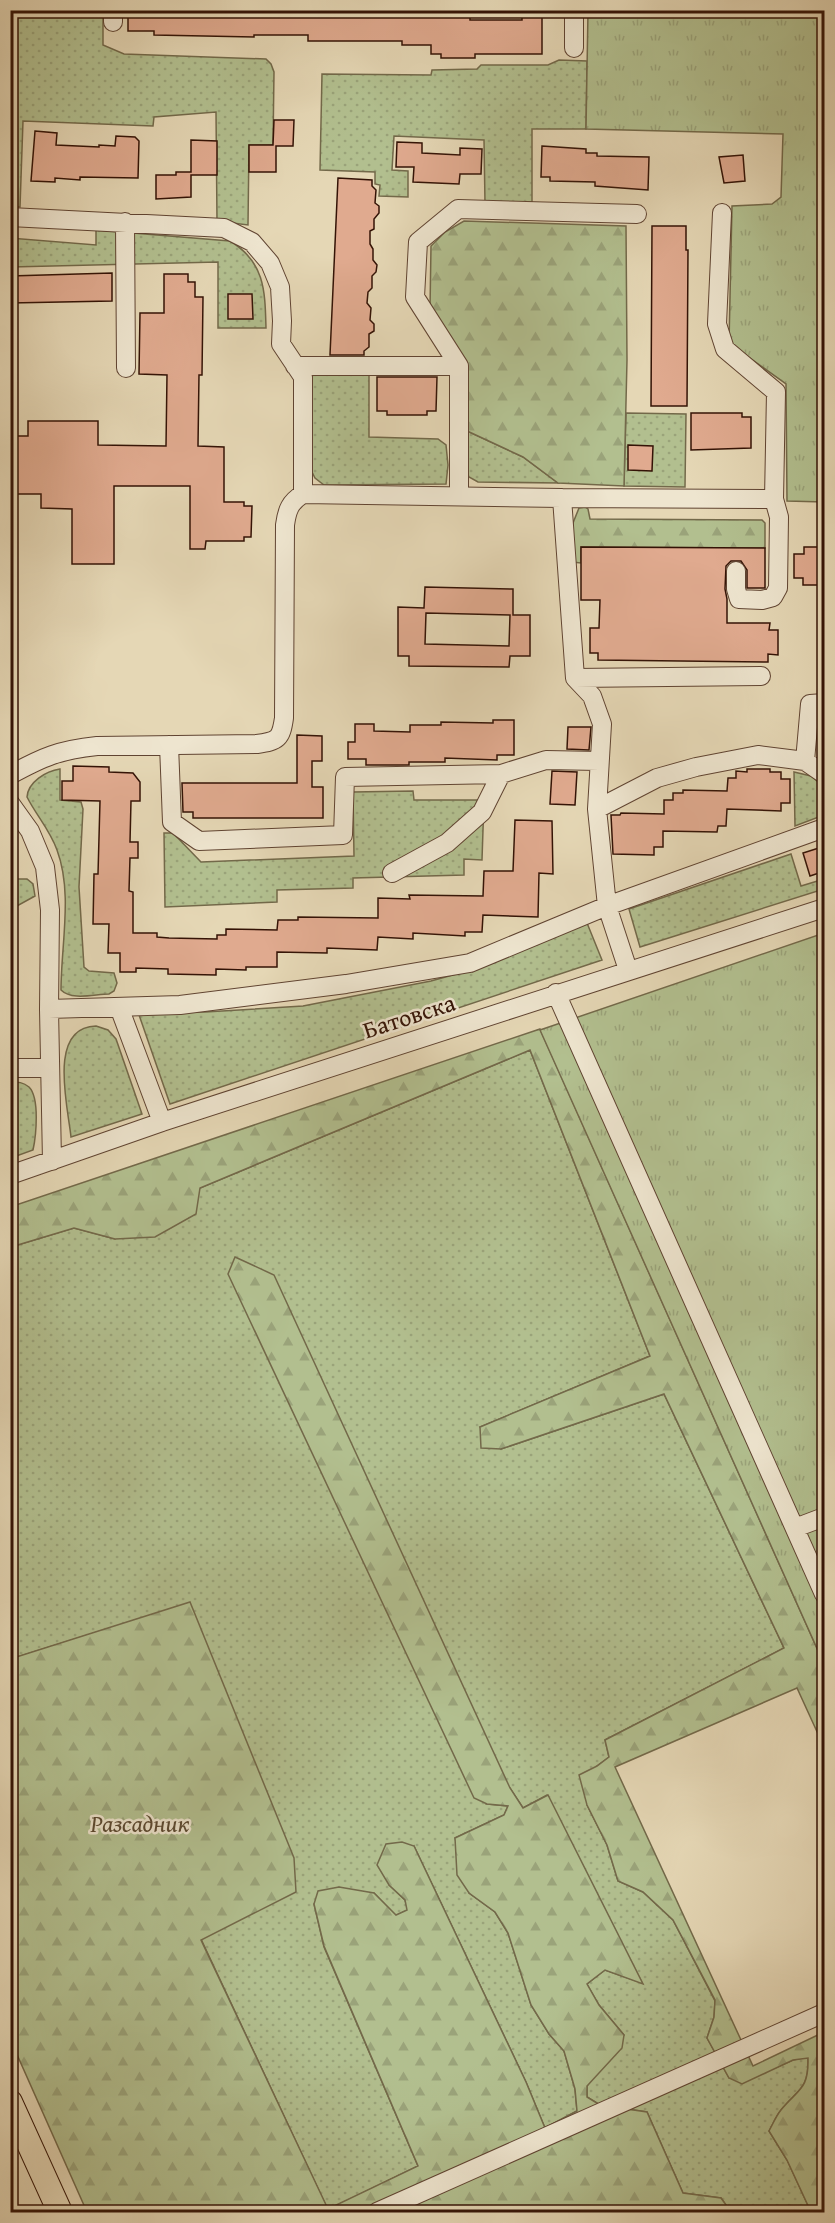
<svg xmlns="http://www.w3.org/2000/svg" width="835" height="2223" font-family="'Gentium Book Plus',serif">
<defs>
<pattern id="grass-dots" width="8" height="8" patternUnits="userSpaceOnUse" patternTransform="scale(1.5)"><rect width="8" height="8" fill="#b2bf8f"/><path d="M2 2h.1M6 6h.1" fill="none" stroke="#9aa37a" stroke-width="1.8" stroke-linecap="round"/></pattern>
<pattern id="forest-firs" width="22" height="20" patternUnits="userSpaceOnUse" patternTransform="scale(1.5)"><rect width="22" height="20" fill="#b2bf8f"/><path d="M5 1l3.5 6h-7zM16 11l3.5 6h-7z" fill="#9aa37a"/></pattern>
<pattern id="park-tufts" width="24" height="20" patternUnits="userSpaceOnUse" patternTransform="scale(1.5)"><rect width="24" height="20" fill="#b2bf8f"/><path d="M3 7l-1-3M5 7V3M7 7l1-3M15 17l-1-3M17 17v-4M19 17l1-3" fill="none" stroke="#9aa37a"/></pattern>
</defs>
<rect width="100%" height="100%" fill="#e5d7b5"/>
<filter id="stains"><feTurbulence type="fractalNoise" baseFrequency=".00333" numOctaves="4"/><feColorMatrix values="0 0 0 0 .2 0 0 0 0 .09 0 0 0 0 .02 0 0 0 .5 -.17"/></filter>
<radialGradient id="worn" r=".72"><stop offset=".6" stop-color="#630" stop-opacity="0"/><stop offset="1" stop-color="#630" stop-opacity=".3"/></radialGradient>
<path fill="url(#grass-dots)" stroke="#73694a" stroke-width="1.5" d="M11,11H103V45L124,54L266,59L271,64L274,72L273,145H249L248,225L217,221L216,112L154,117L153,126L23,121L20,207L11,206Z
M559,60L587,61L586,129H532V202L485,203L484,140L394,136L392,170L408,171V197L379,196L380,185L375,184V172L320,170L322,74L431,75L432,70L477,69L481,65H548Z
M96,230L230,241C265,262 265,291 266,328H218V262L11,267L10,238L96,245Z
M369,373V437L438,439L446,445L448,465L446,484L324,485L315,478L311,470V381L313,374Z
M626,413L686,414L685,487L624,486Z
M465,430L523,457L558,483L478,482L469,477L465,468Z
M60,769V800L81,802L83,809L79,887L84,967L89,971L114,973L117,983L114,991L109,994C95,994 72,1001 61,990C61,945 73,893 57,850C50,830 36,815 27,797C28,782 46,771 60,769Z
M794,772L811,776L824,787V815L795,826Z
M413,791L414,800H484L482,860L464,859V875L353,878V888L277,890V902L165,907L164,833H173L201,862L354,856L353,792Z
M791,854L801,886L824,879V889L640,947L629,909Z
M11,879H27L33,884L35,896L17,906L11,905Z
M587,923L602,960L170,1104L138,1012H205L303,1006L431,981L485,966Z
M96,1026L108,1030L116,1039L142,1114L71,1137C68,1107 47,1027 96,1026Z
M530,1050L650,1356L480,1427L501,1449L664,1394L784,1648L605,1740L609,1757L597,1766L587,1805L607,1845L618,1881L643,1892L673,1920L715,2001L714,2017L707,2038L729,2078L775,2068L793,2060L808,2057C809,2090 798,2089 781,2110C776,2116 773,2124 769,2131L787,2160L811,2212H731L721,2198L683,2193L647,2112L600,2105L587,2097V2086L624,2035L599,2005L587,1984L605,1970L642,1983L547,1795L523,1808L510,1788L487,1804L508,1806L504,1815L455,1838L469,1893L495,1912L508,1933L531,2005L549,2034L564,2051L575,2089L577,2111L545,2128L526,2082L414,1846L389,1885L405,1900L408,1910L396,1916L374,1893L314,1904L324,1947L418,2166L328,2210L201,1939L190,1603L11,1659V1247L74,1228L115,1239L200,1188Z
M11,1082C18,1082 23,1082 29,1087C40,1098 36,1136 33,1150L11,1158Z"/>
<path fill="url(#forest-firs)" stroke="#73694a" stroke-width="1.5" d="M464,221L626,226L627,360L624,486L558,483L523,457L465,430L464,358L430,309L431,246L445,232Z
M585,507L588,509L590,519L762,520L765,523V548L581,547V563L572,562L573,523L579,508Z
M540,1029L824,1664V1747L797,1688L615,1767L753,2066L824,2032V2212H811L787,2160L769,2131C773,2124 776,2116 781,2110C798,2089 809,2090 808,2058L793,2060L742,2084L729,2078L707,2038L714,2017L715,2000L673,1920L643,1892L618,1881L607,1845L587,1805L579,1775L597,1766L609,1757L605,1740L784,1648L664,1394L501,1449L481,1448L480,1427L650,1356L530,1050L200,1188L196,1214L155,1237L115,1239L74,1228L11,1247L10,1207Z
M235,1257L274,1275L510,1788L523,1808L548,1795L643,1984L605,1970L587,1984L599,2005L624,2035L622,2048L587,2086V2097L600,2105L647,2112L683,2193L721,2198L731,2212H87L11,2041L10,1659L190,1602L294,1858L296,1892L201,1940L328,2209L418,2166L324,1946L314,1904L318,1891L339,1887L374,1893L396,1915L407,1910L405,1900L389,1885L377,1865L386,1844L402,1842L414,1846L526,2082L545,2128L577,2111L575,2089L564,2051L549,2034L531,2005L508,1933L495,1912L469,1893L457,1875L455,1838L504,1815L508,1806L487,1804L474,1798L228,1274Z"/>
<path fill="url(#park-tufts)" stroke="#73694a" stroke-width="1.5" d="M588,11H824V502L787,501L786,384L729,343L732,206L772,204L781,197L783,134L586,129Z
M824,933V1664L540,1030Z"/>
<path fill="#e0aa8f" stroke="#341306" stroke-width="1.5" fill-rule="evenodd" d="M128,10H261V16H289V10H431V14H470V20H522V10H542V54H475V58H441V54H431V45H402V41H308V35H254V37L154,35V31H128Z
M274,120H294L293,146H276V172H249V145H273Z
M35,131L57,133L56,145L99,147V145L115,146L116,136L135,137L139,141L138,178L80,177V180L55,178V182L31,181Z
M191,140L217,141V175H191V197L156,199V175H176V172H191Z
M397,142L422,143V153L460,155V148L482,149L481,174H460L459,184L413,182L414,167H396Z
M542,146L586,149V153H597V156L649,157L648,190L595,186V182L550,181V177H541Z
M743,155L745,181L724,183L719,157Z
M338,178L372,180V186L376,190L375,203L379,206V213L374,219V229L370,231V244L373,249V260L377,265L376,272L372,276V288L368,292L367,303L371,308L370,320L374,324V331L369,334V347L364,351V355H330Z
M652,226H686V250H688L687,406H651Z
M112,273V301L10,303V276Z
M164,274H188V282H195V297H203L202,375H199L198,446L224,447V502H244V506H252L251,537H244V541H206L205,549H190V486H114V564H72V509L41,508V494H10V436H28V421H98V445L166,446L167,375L139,374L140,313H164Z
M228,294H252L253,319H228Z
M377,377H437L436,411H427V415H387V411H377Z
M691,413H742V417H751V448L691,450Z
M628,445L653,446L652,471L628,470Z
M581,547L765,548V588H747V570L741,561H731L726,566L725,589L727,599V623H770L769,630H778V655L768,654V662L598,660V653H590V628H599L600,600H581Z
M804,547H825V585H803V578H794V554H804Z
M425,587L513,589V615H530V656H510L509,667L409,666V656H398V607L424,608ZM426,613L510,615L509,646L425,644Z
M493,720H514V755H497V760L445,758V762H409V765H366V759H348V742H355V724H374V731L410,732V725H441V722L493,723Z
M568,727H591L589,750L567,749Z
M297,735L322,736V761H312V787H323V818H193V812H183L182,783H297Z
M73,766L109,767V772L133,773L140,782V801H131L130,842H138V858H130L129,891L133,892V933H157V937L169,938L217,939V935H226V929L277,930L278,920H298V917L378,918V898L410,899L409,895L483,896L484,871H513L515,820L552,821L553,874L539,873L538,917L483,915L482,932H465V936L413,933V939L378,937L377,950L327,948V953L277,952V967H246V970L216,969V975L168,974V969L136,968V972H120V953H108L109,924H93L94,874H98L100,801L62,800V781H73Z
M747,769H770V772H781V779H790V803H781V811L727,809L726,826H718L717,832L663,831V847H654V855L613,854L611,815H620L621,813L664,814V800H673V793H683V790L727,791L728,778H736V771L747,772Z
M552,771L577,772L575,805L550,804Z
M825,846V871L810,876L803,853Z"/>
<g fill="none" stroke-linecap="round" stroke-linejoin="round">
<defs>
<path id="minor" d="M113,22V10
M574,48V10
M10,217L224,228L252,242L270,263L280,287L282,321L281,344L303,377V494
M125,222L126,368
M295,366H459
M459,496V366L415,297L418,242L458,209L637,214
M562,498L774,499L776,392L725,349L717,324L722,213
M736,571V589L739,599L762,600L773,597L778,588L779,517L774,499
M575,678L761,676
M169,745L172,822L199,841L343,835L345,777L501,774L546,760L599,761
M805,761L810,704L824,703
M10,775C43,757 59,750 97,746L257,744C278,741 281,739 284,718L285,525C287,510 290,502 303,494L562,498L575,678L592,696L602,724L597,809L607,906L628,970
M10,803L30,831L45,867L50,910L49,1009L52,1161
M597,809L657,778L696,767L758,755L805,761L824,774
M392,873L447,843L482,812L501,774
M556,993L824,1594
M119,1007L162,1122
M49,1009L180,1005L346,984L470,963L607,906L824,828
M10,1068H50
M10,1175L162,1122L824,908
M795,1528L824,1517
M377,2212L824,2013"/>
<path id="major" d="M10,2102L60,2212"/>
</defs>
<use href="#minor" stroke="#604432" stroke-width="20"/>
<use href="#major" stroke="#341306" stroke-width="26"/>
<use href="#minor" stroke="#eee5cf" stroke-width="18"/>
<use href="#major" stroke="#e5d7b5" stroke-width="24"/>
</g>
<g text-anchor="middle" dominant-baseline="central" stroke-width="5" stroke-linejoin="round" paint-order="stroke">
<g font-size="24" fill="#341306" stroke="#eee5cf">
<text transform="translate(409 1016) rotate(-18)">Батовска</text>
</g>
<g font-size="24" font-style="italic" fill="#5a472f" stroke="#eee5cf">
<text x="140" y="1823">Разсадник</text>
</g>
</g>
<rect width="835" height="2223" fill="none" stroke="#e5d7b5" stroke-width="36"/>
<rect x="12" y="12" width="811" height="2199" fill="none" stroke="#341306" stroke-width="3"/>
<rect x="18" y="18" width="799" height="2187" fill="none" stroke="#341306" stroke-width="1.5"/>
<rect width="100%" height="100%" filter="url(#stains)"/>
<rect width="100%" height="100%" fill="url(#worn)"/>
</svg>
